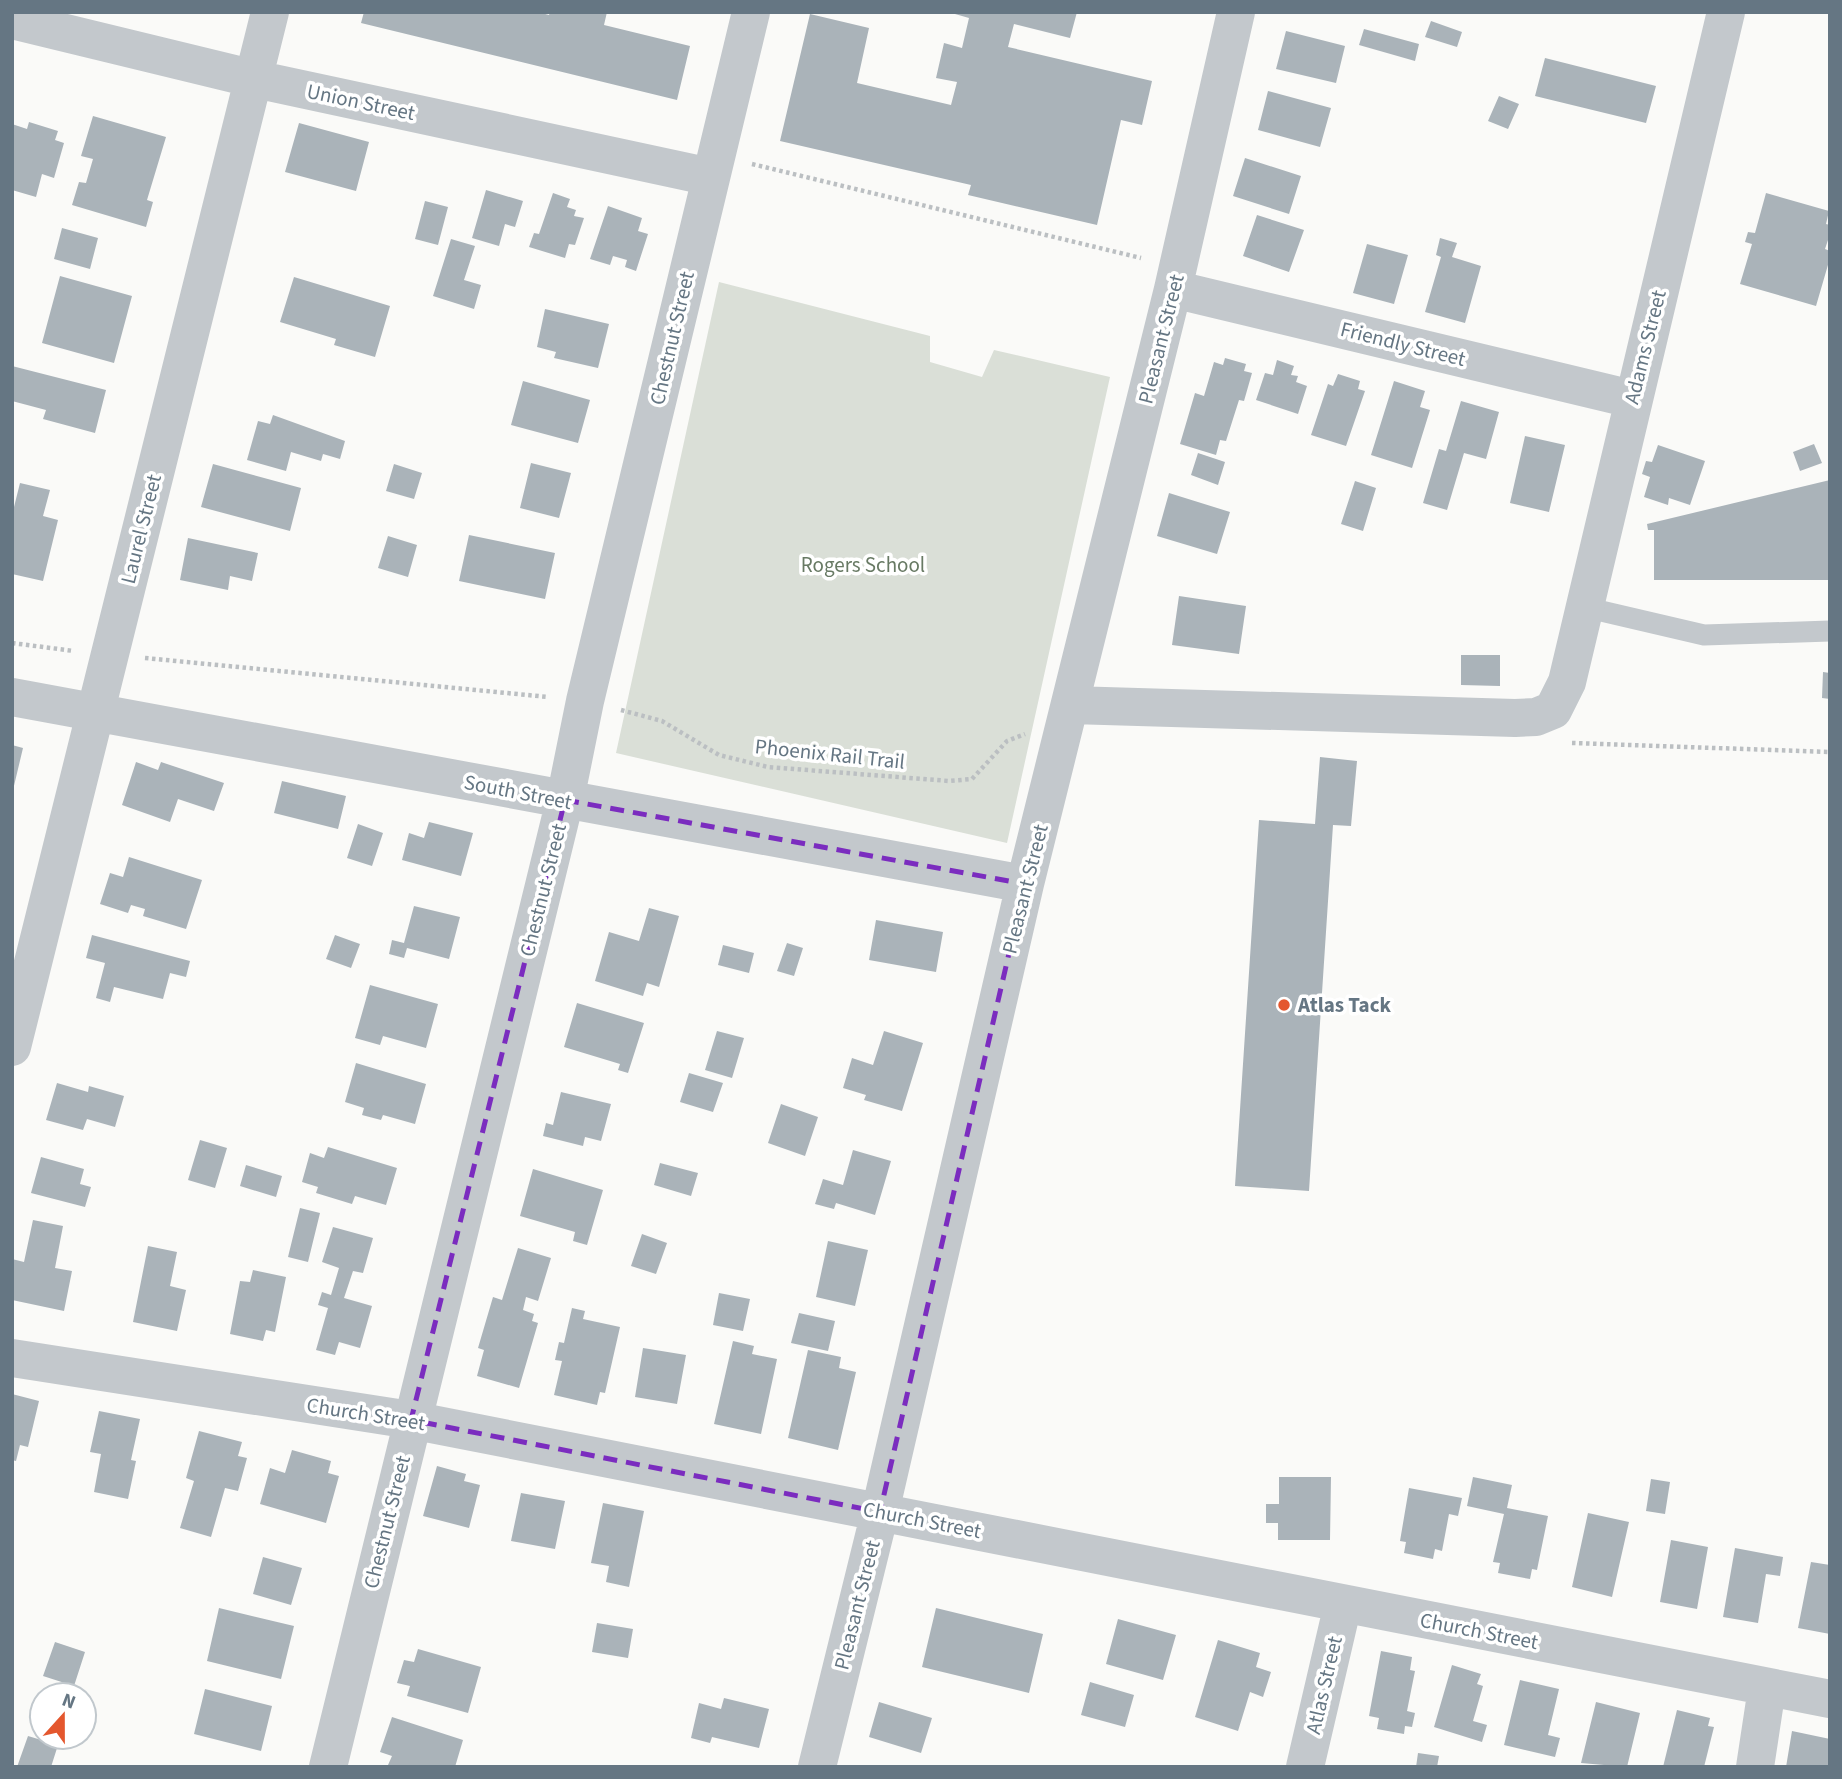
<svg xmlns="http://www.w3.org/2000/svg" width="1842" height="1779" font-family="'Source Sans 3',sans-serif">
<rect width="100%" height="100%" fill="#fafaf8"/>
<path fill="#dadfd7" d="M719,282L930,336V362L982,377L994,350L1110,377L1007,843L616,753Z"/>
<path fill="#aab3b9" d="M364,12H538L549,15L550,12H607L604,25L690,46L677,100L361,23Z
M948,12H1077L1070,38L1014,24L1008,47L1152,81L1142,125L1121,120L1097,225L968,195L971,185L780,141L810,14L869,28L857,83L951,105L957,82L936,78L944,43L962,48L969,18Z
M1431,21L1462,32L1457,47L1425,37Z
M1364,29L1419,44L1415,61L1359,45Z
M1286,31L1345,46L1336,83L1276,69Z
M1545,58L1656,86L1646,123L1535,96Z
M1268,91L1331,108L1320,147L1258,130Z
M1499,96L1519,104L1508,129L1488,121Z
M93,116L166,137L147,200L153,202L146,227L72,205L79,182L86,183L93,159L81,156Z
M29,122L58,131L55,140L64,143L54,178L42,174L36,197L12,190V124L27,129Z
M299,123L369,142L356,191L285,172Z
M1245,158L1301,176L1289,214L1233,196Z
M486,190L523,201L515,227L505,224L499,246L472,238Z
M553,193L570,199L567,207L576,210L574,216L584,218L575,245L569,244L565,258L529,247L534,233L539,234Z
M1766,193L1829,211L1826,224L1830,225V234L1825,249L1830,251V258L1816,306L1740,284L1752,244L1745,242L1748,232L1755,233Z
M425,201L448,207L438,245L415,239Z
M608,206L642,218L638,231L648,234L636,271L625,267L627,260L613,256L610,265L590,259Z
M1257,215L1304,230L1289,272L1243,256Z
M62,228L98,238L90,269L54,259Z
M1440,238L1457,243L1452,257L1481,266L1465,323L1425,312L1441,257L1436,255Z
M451,239L475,246L464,280L481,285L474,309L433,296Z
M1367,244L1408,255L1394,304L1353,293Z
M60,276L132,296L114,363L42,343Z
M294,277L390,306L375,357L334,345L336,339L280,322Z
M545,309L609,324L598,368L554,358L556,352L537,347Z
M1225,358L1246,364L1244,371L1252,373L1244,401L1239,400L1226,441L1220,440L1216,455L1180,444L1195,393L1204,396L1214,362L1223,365Z
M1277,360L1294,366L1291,375L1298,376L1296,382L1307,386L1298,414L1256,400L1265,373L1273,375Z
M12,366L106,390L95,433L43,419L46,410L12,401Z
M1338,374L1360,381L1358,389L1365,391L1346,446L1311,435L1328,384L1333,386Z
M523,381L590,400L578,443L511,425Z
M1394,381L1425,391L1420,407L1430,410L1412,468L1371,455Z
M1461,401L1499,412L1486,459L1464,453L1447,510L1423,503L1439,449L1446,451Z
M273,415L345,441L340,459L323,454L321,461L291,452L286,471L247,460L258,421L270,424Z
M1525,436L1565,445L1549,512L1510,503Z
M1814,444L1822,463L1800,471L1793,452Z
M1658,445L1705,461L1690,505L1669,498L1668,505L1644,497L1650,477L1642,474L1646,461L1652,462Z
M1198,453L1225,462L1218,485L1191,475Z
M531,463L571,473L559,518L520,508Z
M213,464L301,488L290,531L201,507Z
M394,464L422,473L414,499L386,491Z
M1830,480V580H1654V530H1648L1647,524Z
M1355,481L1376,488L1363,531L1341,524Z
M20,483L50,490L43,516L58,520L43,581L12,574V515Z
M1169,493L1230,512L1217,554L1157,536Z
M469,535L555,553L545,599L459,581Z
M388,536L417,545L408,577L378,568Z
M188,538L258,553L252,581L230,576L228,590L180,580Z
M1179,596L1246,606L1239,654L1172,645Z
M1461,655H1500V686L1461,685Z
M1823,672L1830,673V699L1822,698Z
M12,745L23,748L13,790H12Z
M1320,757L1357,761L1351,826L1333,825L1309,1191L1235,1186L1259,820L1315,824Z
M136,762L158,770L161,762L224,783L214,811L178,799L170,822L122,805Z
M282,781L346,796L338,829L274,813Z
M429,822L473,833L461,876L402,860L409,833L424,838Z
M358,824L383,833L372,866L347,858Z
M129,857L202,880L186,929L143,916L145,909L131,905L128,913L100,904L110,873L123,877Z
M414,906L460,917L449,959L407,948L404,958L389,954L392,940L404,943Z
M649,908L679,916L659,987L647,983L643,996L595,981L609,932L639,941Z
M876,920L943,932L936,972L869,960Z
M92,935L190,961L186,977L170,973L163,999L114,987L110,1002L96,998L105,963L86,958Z
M335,935L360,944L351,968L326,959Z
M787,943L803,948L794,976L777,971Z
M723,945L754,953L749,973L718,965Z
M370,985L438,1004L426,1048L383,1036L380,1045L355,1038Z
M577,1003L644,1023L628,1073L618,1070L620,1064L564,1047Z
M717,1031L744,1038L732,1078L705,1070Z
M884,1031L923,1043L902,1111L864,1100L866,1095L843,1088L852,1058L873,1065Z
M356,1063L426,1084L415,1124L383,1115L381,1120L362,1115L364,1108L345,1102Z
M689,1073L723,1083L713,1112L680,1102Z
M57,1083L88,1092L89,1086L124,1096L115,1127L87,1119L83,1130L46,1120Z
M561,1092L611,1104L601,1141L585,1137L583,1146L543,1136L546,1123L553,1125Z
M781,1104L818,1117L805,1156L768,1143Z
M200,1140L227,1148L215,1188L188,1180Z
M328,1147L397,1168L386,1205L355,1196L352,1204L316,1193L318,1187L302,1182L310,1153L324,1158Z
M853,1150L891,1161L875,1215L836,1203L834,1209L815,1204L823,1179L843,1185Z
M41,1157L84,1169L80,1184L91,1187L85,1207L31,1193Z
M660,1163L698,1173L691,1196L654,1185Z
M246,1165L282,1176L276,1197L240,1186Z
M533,1169L603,1190L587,1245L573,1241L575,1232L520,1216Z
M300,1208L320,1213L308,1262L288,1257Z
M33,1220L63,1226L55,1268L72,1271L64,1311L12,1300V1259L24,1262Z
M333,1227L373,1238L363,1273L353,1271L344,1298L372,1306L360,1348L339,1342L335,1355L316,1350L328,1308L318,1305L322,1292L331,1295L339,1268L322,1262Z
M642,1234L667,1243L656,1274L631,1266Z
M828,1241L868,1250L855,1306L816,1297Z
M148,1246L177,1252L170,1286L186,1290L177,1331L133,1322Z
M518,1248L551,1258L538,1301L526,1297L523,1310L534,1314L532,1321L538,1323L519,1388L477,1376L484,1350L478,1348L493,1297L502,1300Z
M253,1270L286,1277L275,1332L266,1330L263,1341L230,1334L240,1281L250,1282Z
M719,1293L750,1299L743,1331L713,1325Z
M572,1308L585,1311L583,1319L620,1327L605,1393L600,1392L597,1405L554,1395L562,1361L555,1360L559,1342L564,1343Z
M799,1313L835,1321L828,1351L791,1343Z
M733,1341L754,1346L752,1354L777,1359L761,1434L714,1424Z
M643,1348L686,1355L677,1404L635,1397Z
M808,1350L841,1357L839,1368L856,1372L838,1450L788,1438Z
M12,1394L39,1401L28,1447L20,1445L16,1461L12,1460Z
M99,1411L140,1419L131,1460L136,1461L128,1499L94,1492L101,1454L90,1452Z
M199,1431L242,1442L238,1456L247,1458L238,1491L225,1488L211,1537L180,1528L194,1481L186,1478Z
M292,1450L331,1461L328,1473L339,1476L326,1523L260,1504L270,1468L285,1473Z
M437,1466L466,1474L464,1481L480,1485L469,1528L423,1516Z
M1279,1477H1331L1330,1540H1278V1523H1266V1504H1279Z
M1473,1477L1512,1485L1507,1508L1548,1516L1537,1570L1532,1569L1530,1579L1498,1573L1500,1563L1493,1562L1504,1514L1467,1506Z
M1651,1479L1670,1482L1665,1514L1646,1511Z
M1409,1488L1462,1498L1458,1516L1449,1514L1442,1551L1435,1549L1433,1559L1404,1553L1406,1542L1400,1541Z
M521,1493L565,1501L555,1549L511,1541Z
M603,1503L644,1511L629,1587L606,1582L609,1566L591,1563Z
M1588,1513L1629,1522L1612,1597L1572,1587Z
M1671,1540L1708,1547L1697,1609L1660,1602Z
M1735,1548L1783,1557L1780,1576L1766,1574L1758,1623L1723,1617Z
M263,1557L302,1568L291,1605L253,1594Z
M1811,1562L1830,1565V1634L1798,1628Z
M219,1608L294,1626L281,1679L207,1661Z
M936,1608L1043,1634L1029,1693L922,1667Z
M1118,1619L1176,1635L1163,1680L1106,1664Z
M597,1623L633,1629L628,1658L592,1652Z
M1218,1640L1260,1653L1256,1667L1271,1672L1263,1697L1250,1692L1238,1731L1195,1717Z
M55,1642L85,1652L74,1686L43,1676Z
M418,1649L481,1667L468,1713L407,1696L410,1686L397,1683L404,1660L414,1662Z
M1381,1651L1412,1657L1410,1670L1415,1671L1407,1711L1415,1713L1412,1727L1405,1726L1404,1734L1377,1729L1379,1718L1369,1716Z
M1452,1665L1481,1674L1477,1684L1483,1686L1473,1721L1487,1725L1482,1742L1434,1727Z
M1520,1680L1559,1689L1548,1735L1560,1738L1555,1757L1504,1745Z
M1090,1682L1134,1695L1125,1727L1081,1715Z
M205,1689L272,1706L261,1751L194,1734Z
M724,1698L769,1709L759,1748L712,1737L710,1743L691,1738L699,1703L721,1709Z
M879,1702L932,1718L921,1753L869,1737Z
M1596,1702L1640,1713L1627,1767L1581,1763Z
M1677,1710L1710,1718L1708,1726L1714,1727L1704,1767H1663Z
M392,1717L463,1740L455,1767L388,1765L392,1756L380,1752Z
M1792,1731L1830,1739L1828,1767H1786Z
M28,1736L58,1745L51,1767H17Z
M1418,1753L1439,1756L1437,1767H1416Z"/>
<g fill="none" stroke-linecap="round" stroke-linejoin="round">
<path stroke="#bbbfc2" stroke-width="4.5" stroke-dasharray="3.5 3.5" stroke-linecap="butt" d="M752,164L1141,258
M12,643L74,651
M145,658L548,697
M621,710L662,721L719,755L768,767L949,781L972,779L1007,741L1025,734
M1572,743L1830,752"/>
<path stroke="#c3c8cc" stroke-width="21" d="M1584,607L1704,635L1830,631"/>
<path stroke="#c3c8cc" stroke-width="38" d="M12,20L255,79L711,177
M1173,289L1632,399
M12,697L1025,884
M1071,705L1515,718L1536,717L1553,710L1567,682L1726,12
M12,1047L270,12
M12,1358L411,1420L1830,1699
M328,1767L565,800L585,701L751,12
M817,1767L880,1512L1025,884L1173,289L1236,12
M1305,1767L1343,1604
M1755,1767L1767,1688"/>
</g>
<path fill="none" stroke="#7b2cbf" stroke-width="5" stroke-dasharray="14 9" stroke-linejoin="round" d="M565,800L1025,884L880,1512L411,1420Z"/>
<circle fill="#e4572e" stroke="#fff" stroke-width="2.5" cx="1284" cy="1005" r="7"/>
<g text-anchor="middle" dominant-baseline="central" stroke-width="7" stroke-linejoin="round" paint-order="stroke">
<g font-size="21" fill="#657683" stroke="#fff">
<text transform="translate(361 102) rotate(12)">Union Street</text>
<text transform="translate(672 338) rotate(-77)">Chestnut Street</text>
<text transform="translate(1161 339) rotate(-76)">Pleasant Street</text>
<text transform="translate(1403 344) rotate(14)">Friendly Street</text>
<text transform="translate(1645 347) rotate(-76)">Adams Street</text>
<text transform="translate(141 529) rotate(-76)">Laurel Street</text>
<text transform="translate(830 754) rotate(6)">Phoenix Rail Trail</text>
<text transform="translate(518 792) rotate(11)">South Street</text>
<text transform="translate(1025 889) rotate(-76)">Pleasant Street</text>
<text transform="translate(543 890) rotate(-76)">Chestnut Street</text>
<text transform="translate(366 1414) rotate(9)">Church Street</text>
<text transform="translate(922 1520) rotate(11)">Church Street</text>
<text transform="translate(387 1522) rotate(-76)">Chestnut Street</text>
<text transform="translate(857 1605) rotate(-76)">Pleasant Street</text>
<text transform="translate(1479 1631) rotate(11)">Church Street</text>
<text transform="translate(1324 1685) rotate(-77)">Atlas Street</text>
</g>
<g font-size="21" fill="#687a64" stroke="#fff">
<text x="863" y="565">Rogers School</text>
</g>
<g font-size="21" font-weight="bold" fill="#657683" stroke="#fff" text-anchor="start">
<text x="1298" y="1005">Atlas Tack</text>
</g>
</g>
<rect width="1842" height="1779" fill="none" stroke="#657683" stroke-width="28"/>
<g transform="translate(63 1716) rotate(21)"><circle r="33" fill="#ffffff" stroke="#c1c8cd" stroke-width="2"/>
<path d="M0-5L12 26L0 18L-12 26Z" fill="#e4572e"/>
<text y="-10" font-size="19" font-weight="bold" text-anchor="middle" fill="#657683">N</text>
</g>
</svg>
